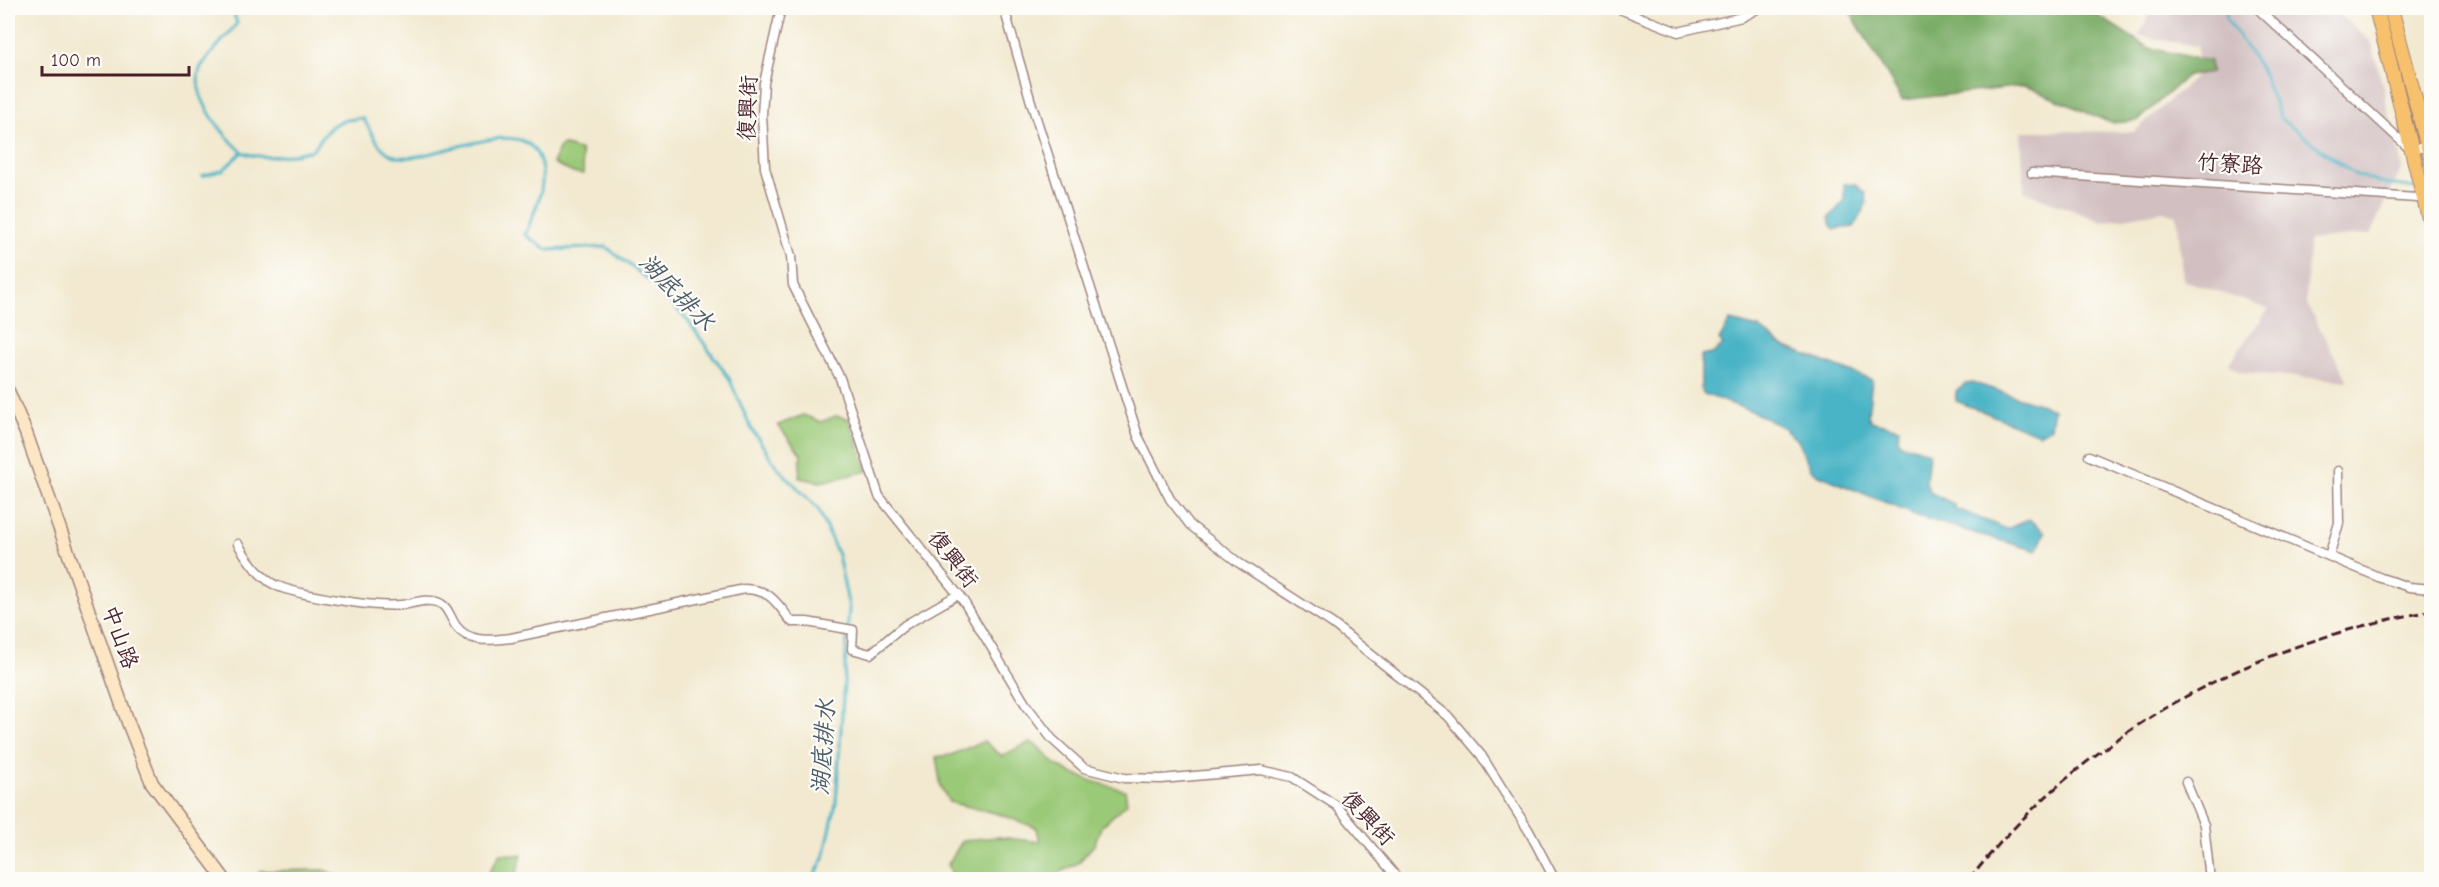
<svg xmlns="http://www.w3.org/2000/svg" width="2439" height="887" font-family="'Comic Neue','LXGW WenKai TC',sans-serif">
<rect width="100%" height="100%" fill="#fdfcf7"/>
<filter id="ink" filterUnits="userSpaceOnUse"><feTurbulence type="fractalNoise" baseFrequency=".0167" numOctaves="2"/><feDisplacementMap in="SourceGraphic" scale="12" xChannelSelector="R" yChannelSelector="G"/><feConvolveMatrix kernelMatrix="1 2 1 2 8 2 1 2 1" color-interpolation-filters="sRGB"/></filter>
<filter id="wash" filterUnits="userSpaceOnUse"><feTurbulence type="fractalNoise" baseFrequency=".008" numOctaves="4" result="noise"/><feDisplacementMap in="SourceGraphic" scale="24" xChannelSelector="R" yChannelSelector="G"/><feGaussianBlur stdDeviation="1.35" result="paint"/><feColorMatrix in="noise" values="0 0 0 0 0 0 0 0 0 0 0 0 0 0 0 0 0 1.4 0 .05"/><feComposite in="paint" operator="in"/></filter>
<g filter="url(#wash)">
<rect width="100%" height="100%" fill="#f2e9d0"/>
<path fill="#d2bfc1" d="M2152,8H2333L2372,43L2402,168L2370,234L2309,240L2306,303L2348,381L2241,372L2229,363L2269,309L2183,280L2177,215L2163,211L2102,222L2024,191L2021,131L2134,132L2198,75L2197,46L2139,36Z"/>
<path fill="#9ac977" stroke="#727451" stroke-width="1.5" d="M564,145L581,151L584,174L573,173L553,163L560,146Z
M803,415L821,422L836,416L849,419L868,471L821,482L799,478L801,454L778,425Z
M984,741L1002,756L1030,742C1048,751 1046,758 1058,766C1078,778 1102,784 1125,790L1127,803L1101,827L1094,845L1078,863L1048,879H954L948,864L963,840L998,837L1040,842L1037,828L999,814L949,802L941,787L936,757L951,755Z
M500,854L522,855L515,879H485Z
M324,870L345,879H264L259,871Z"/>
<path fill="#7bad68" stroke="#62664a" stroke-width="1.5" d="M1848,8H2086L2149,48L2210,61L2211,72L2187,76L2137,121L2111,123L2025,86L1902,100Z"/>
<path fill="#49b4c6" stroke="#4a6a78" stroke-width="1.5" d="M1844,184H1855L1865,193L1866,204L1854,227L1835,229L1831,226L1829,218L1844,201Z
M1730,321L1759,328L1783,346L1872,380L1868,415L1871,421L1899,428L1898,440L1902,444L1929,452L1926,483L1931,493L1954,504V508L2007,529L2029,519L2045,532L2037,551L1920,517L1817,474L1810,468L1799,442L1784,428L1754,412L1704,394L1701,389V356L1712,354L1723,345L1719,340Z
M1974,383L2054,409L2051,427L2039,434L1956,401V391L1966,384Z"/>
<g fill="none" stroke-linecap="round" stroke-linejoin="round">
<path stroke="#49b4c6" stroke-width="3" d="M232,8L237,23C229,35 204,59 200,69C190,97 223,134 242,152
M2226,8V18L2261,69L2280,118L2354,174L2379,183L2417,188
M202,176L223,170L242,152C264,161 291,155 313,150C330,126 332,120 363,118C372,133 379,153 399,157C432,162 516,116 536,152C551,179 536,208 525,235L548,250L606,247L649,280L688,321L729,378L751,428L777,467L818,509L838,555L849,608L836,803L824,858L812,880"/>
</g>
</g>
<g filter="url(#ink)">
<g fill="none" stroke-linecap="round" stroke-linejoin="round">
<defs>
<path id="street" d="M781,8L764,83L762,115L765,168L791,256L793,285L840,378L879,496L964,602L1026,705L1052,739L1084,768L1124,778L1161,779L1261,770L1292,777L1337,806L1399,880
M1004,8L1031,102L1138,436L1170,499L1190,525L1239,563L1333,624L1448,716L1481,755L1529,831L1555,880
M1617,8L1678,32L1742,17L1759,8
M2257,8L2411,150L2428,146
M2032,173L2432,199
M2089,456L2381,578L2409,587L2432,589
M238,544C247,559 259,577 275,585C297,595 376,608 401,605C413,604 424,598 437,602C448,605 450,618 456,626C469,644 492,640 511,638L745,589C772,590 776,603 792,622H807L853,630L852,649L870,654L905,625L959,594
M2329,556L2339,523L2338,471
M2186,782L2204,825L2210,880"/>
<path id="secondary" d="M8,391L26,433L129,725L152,783L225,880"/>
<path id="primary" d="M2376,8L2432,230
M2391,8L2432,163
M2431,880L2432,877"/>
</defs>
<use href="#street" stroke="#9e847e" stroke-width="11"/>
<use href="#secondary" stroke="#9e847e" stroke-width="15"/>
<use href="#primary" stroke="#9e847e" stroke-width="16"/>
<use href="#street" stroke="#fff" stroke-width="8"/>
<use href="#secondary" stroke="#fce6c4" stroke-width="12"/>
<use href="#primary" stroke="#f7c06c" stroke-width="14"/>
<path stroke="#4a1f2b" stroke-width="3" stroke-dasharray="9 4.5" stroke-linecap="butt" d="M1969,880C2083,734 2251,642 2432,611"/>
</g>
</g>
<g text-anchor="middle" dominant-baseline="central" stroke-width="4.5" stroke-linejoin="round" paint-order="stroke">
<g font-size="22" fill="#4a1f2b" stroke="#fdfcf7">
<text transform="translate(748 108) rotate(-88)">復興街</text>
<text transform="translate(2230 164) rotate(4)">竹寮路</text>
<text transform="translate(953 559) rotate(52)">復興街</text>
<text transform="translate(120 637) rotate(70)">中山路</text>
<text transform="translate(1368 818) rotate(47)">復興街</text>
</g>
<g font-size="24" font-style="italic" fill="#4a5b69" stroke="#fdfcf7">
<text transform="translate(677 292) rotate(46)">湖底排水</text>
<text transform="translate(823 747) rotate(-86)">湖底排水</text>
</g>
</g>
<rect width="2439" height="887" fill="none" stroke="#fdfcf7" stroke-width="30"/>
<path d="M42 66v9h147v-9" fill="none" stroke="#4a1f2b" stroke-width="3"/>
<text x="51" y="66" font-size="18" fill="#4a1f2b" stroke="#fdfcf7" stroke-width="4.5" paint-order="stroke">100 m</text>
</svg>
